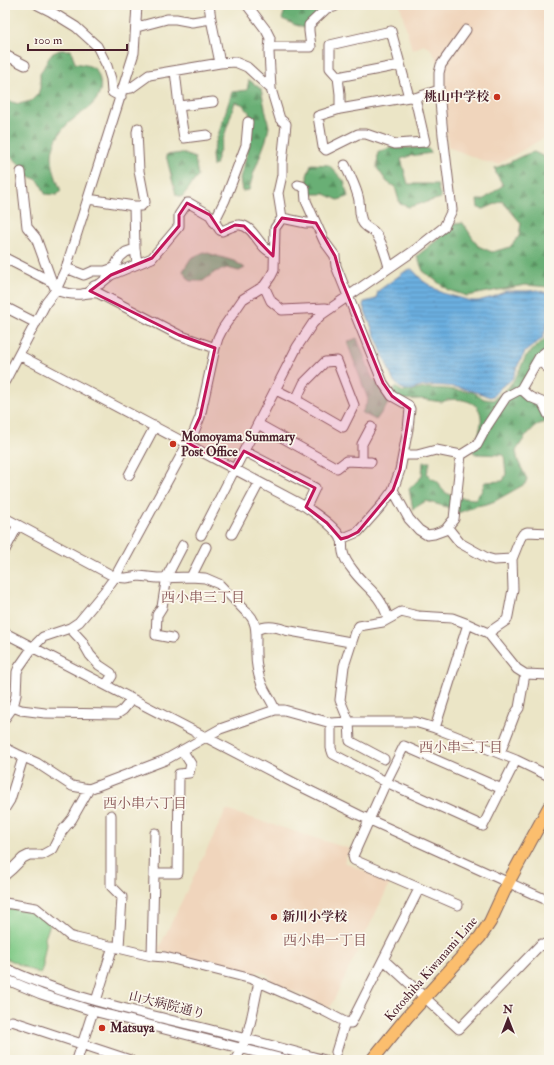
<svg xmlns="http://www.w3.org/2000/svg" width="554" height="1065" font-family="'IM FELL Double Pica','Noto Serif JP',serif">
<defs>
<pattern id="forest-firs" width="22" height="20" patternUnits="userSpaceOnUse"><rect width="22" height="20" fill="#69af74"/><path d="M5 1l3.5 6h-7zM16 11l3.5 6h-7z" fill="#588e5f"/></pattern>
<pattern id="water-rules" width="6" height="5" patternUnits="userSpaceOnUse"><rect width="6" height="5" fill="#6bafe0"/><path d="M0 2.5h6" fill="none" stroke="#5a8eb6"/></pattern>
</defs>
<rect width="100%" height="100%" fill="#fbf7ec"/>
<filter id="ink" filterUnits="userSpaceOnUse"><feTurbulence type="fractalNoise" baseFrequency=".025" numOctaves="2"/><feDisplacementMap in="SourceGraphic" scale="8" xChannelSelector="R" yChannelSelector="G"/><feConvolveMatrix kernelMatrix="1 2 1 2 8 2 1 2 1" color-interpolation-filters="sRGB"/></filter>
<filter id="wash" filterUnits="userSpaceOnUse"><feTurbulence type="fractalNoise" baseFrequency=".012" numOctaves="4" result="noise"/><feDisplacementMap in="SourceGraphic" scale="16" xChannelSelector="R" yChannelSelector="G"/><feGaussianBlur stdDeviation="0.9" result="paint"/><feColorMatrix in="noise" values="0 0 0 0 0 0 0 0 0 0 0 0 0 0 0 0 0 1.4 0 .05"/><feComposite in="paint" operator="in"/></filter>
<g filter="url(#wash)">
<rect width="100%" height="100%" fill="#ebe5c6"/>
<path fill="#f0d5bc" d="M400,5H549V135L498,164L489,163L448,147L445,116L443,77L445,64L465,28L438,62L431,49L424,45L412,50Z
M226,810L350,849L344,862L390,883L330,1008L272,982L268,975L259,971L254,975L158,950Z"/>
<path fill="url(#forest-firs)" stroke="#5a6750" d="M287,5H325L310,29C299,28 292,23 282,19Z
M60,50H71L75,63C90,66 97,65 100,81C105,106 75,113 63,129C60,133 57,138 55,143C48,158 55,176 61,191L57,195L45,194C40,182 40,179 26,176L23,168L5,150V100L19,104L31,101L38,94L40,88V74L51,54Z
M249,80L261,89L269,127L266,140L253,175L249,190L242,191L240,178L252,136L249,112L242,104L235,102L215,165L213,167L212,154L232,92L247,90Z
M390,148H427L432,153L410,156L401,159L408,184H437L441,198L409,207L400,204L395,187L387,182L377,168L378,152Z
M534,152L549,159V287L525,285L467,296L448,290L423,271L417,256L442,236L454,224L463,223L478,246L492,252L510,247L519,236L521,223L502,201L484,209L478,208L477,200H483L503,185L496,173L495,168C509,164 520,155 534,152Z
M182,153L195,158L198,176L182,197L176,195L166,155Z
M311,164L329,165L344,181L348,197L338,200L325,194H309L307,176Z
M204,252L234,261L245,268L239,271L227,268L215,272L203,281H190L183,271L191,258Z
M549,323V346L520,386L522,396L534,401L543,400L549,403V422C534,421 523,440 516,451L518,461L527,479L525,484L495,501L487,504L476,506L458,513L452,512L447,507L426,501L413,509L409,489L422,476L423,462H430L427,473C431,480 434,478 439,483C440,485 440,487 442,489C449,498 464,498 475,499L481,492L485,482L503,481L506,474L504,455L476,454L473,452C479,432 492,406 463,400C457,399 447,399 442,402L421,399L391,400L376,420L362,413L368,400L347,342L357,338L373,380L380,382L384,393L388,398L395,387L403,392L427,388L447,389L473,392L484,399L493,400L508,388L517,375L526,356L546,338Z"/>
<path fill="#82cb88" stroke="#66755a" d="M5,906L36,912L50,924L45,938L46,944L43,960V966L40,974L5,958Z"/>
<path fill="url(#water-rules)" stroke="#5a6786" d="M412,269L423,281L442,293L471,301H478L493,297L506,291H528L538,290L549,294V318L543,338L525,352L518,365L513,378L509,382L501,387L495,395L490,397C470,389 448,384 426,386C420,386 413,391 408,390C401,390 397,385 393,380L363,306L364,302L376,299L378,291L407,270Z"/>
</g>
<g filter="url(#ink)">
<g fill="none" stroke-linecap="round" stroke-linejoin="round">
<defs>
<path id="minor" d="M38,5L50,11L76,27L97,46L107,66L111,79L112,92L121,97
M209,5L211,19
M137,27L167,19H176L192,22L211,19L220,63
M269,47H311L309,31V25L327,8L334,7L337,5
M5,55L25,65
M175,71L179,106L213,102
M338,77L400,65
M124,89L131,88L149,75L220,63L235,62L247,67L271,89
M409,97L391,31L330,45V68L338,77L340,94V109L409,97L415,98L439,90
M179,106L184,138L207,135
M340,109L318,116L323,147L326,150L358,134H366L395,144L425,142L415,98
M345,165C350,175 355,185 358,196C361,206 358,214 363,223C366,228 372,229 375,233C381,239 387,259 389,267
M21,172L27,227L36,238L52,282
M298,185L302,186L305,189L306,201L324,241L335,256L336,266L342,281L383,383L392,396L408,405L410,409L408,429L400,470L393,490L382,505L358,532L341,539
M88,199L134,206L135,249L137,263
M134,206H141L145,202L139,171L137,132L138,128
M282,218L306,223H316
M214,222L225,200L246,145L248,122
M5,258L52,282L56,290C64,293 73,295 82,294C88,293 91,292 98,293L179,335L215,348
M66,268L84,275L93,271H105L114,268L120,257L126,252L135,249
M264,286L271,301L282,310L325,308L330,309
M90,291L94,286L100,284L111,275L152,258L179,226V215L187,203H189L210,215L220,230L222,231C228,229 234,224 240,225C255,226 259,250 274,253
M5,307L36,323
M19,355L306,507C317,515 336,527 342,540C343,544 342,548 343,552C344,558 348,564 352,569C366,589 379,591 388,618
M538,360L549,369
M337,361L354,405L343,427L296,400L304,383L325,362Z
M5,381L46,303L56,290L66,268L134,53L137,5
M521,389L530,397L542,402L549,416
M276,390L296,400
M258,424L337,468L346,461L371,462
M244,451L315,488L306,507
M461,455L477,445L487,426L506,397L521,389L540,356L549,349
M362,462V444L371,427
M129,475L155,426
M393,490L409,519L419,530L427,535L434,534L445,530L454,519L461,455L436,450L417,455H403
M5,518L115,577L126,578L139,576L157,578L191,577L205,578L219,584L245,611C260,621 255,638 256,654C256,663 258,674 261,682C264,692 272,700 275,710
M448,528L460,543L487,558L494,560L512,559
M232,534L259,483
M201,535L297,347L313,323L321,315L415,250L444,227L452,210L443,135L439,90V73L441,65L466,30
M5,550L18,525
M191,577L206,547
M70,628L82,641L90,655L99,665L111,673L112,676L106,685
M256,630C266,625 275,626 285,630L350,642
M5,633L294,783L359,815L549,901
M488,633L507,620L508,616L513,589L512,559L520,539L523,534L527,532L549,533
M172,638L156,635L157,615L162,607L167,576L183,545
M13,707L21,710L45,713L117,714L123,710L132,699
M5,718L13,707L16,695L17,672L19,667L33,647L43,637L70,628L79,622L104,592L115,577L194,432L200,417L215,348L218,338L223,328L243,299L264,286L271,276L274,270L275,228L282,218L278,193L282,175V163L286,124L280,119L271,89L269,52L270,38L266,30L247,5
M331,723V748L333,754L386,782L483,826L516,760
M435,728L468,624
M5,748L17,754L37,763L72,786L89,789L165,760L220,729L275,710H284L331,723L349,722H415L435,728L516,760L549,776
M500,753L515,714L519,708L525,674
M384,759L350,741L349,722L340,700L344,666L355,632L359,626L383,622L401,612L418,616L452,618L468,624L488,633L517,669L525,674L549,675
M5,808L10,800L23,758
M111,815V886L122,897L119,947
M154,873H178L179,774L189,773L191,764L182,750
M5,875L12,869L23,858L29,855H42L53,849L62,831L72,819L89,789
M5,903L36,908L70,936L76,938L152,956L165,957L252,979L324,1011L345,1022L351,1023L419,889
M458,905L354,860L353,856L386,782L404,746L502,789
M152,956L155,833
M384,960L459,1029L541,944L549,948
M5,968C57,993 114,1006 170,1020C222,1032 273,1046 325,1060
M5,979L41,994L93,1011L287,1060
M96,1001L113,946
M5,1024L12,1021L130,1060
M336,1052L345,1022
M77,1060L93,1011
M235,1060C250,1038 253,1008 259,982"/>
<path id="major" d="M372,1060L407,1017L480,937L490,922L508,883L549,807"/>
</defs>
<use href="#minor" stroke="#826461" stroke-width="11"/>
<use href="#major" stroke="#826461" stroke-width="14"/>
<use href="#minor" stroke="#fff" stroke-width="9"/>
<use href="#major" stroke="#fbbe6e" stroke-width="12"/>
</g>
</g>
<path fill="#c2185b" fill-opacity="0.2" stroke="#c2185b" stroke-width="3" stroke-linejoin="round" d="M187,203L210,215L221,232L235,225L244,226L273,256L275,228L282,218L316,223L335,256L342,281L383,383L392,396L410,409L400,470L393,490L358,532L348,537L341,539L327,523L306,507L315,488L244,451L234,468L188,443L200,417L215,348L179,335L90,291L111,275L152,258L179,226V215Z"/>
<g fill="#c8321e" stroke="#fbf7ec" stroke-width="1.5">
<circle cx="497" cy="97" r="4"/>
<circle cx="173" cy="444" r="4"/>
<circle cx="274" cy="917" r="4"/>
<circle cx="102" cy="1028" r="4"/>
</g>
<g text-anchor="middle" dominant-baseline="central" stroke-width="3.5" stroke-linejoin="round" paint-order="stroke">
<g font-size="13" font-weight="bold" fill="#4a1f2b" stroke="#fbf7ec" text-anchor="start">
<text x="489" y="97" text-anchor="end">桃山中学校</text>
<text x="181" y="437">Momoyama Summary<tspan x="181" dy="15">Post Office</tspan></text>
<text x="282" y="917">新川小学校</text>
<text x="110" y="1028">Matsuya</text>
</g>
<g font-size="13" fill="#4a1f2b" stroke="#fbf7ec">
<text transform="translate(431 969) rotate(-49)">Kotoshiba Kiwanami Line</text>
<text transform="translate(167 1005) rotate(14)">山大病院通り</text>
</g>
<g font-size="14" fill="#845151" stroke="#fbf7ec">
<text x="203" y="597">西小串三丁目</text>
<text x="461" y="747">西小串二丁目</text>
<text x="145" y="803">西小串六丁目</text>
<text x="325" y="940">西小串一丁目</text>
</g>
</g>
<rect width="554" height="1065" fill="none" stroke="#fbf7ec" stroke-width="20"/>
<g transform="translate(508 1019)" stroke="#fbf7ec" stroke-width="3" paint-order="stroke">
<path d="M0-3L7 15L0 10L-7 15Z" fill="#4a1f2b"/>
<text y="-6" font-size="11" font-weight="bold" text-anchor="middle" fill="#4a1f2b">N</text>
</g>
<path d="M28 44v6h99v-6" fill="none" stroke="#4a1f2b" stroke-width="2"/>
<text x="34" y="44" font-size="12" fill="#4a1f2b" stroke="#fbf7ec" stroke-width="3" paint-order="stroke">100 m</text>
</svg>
